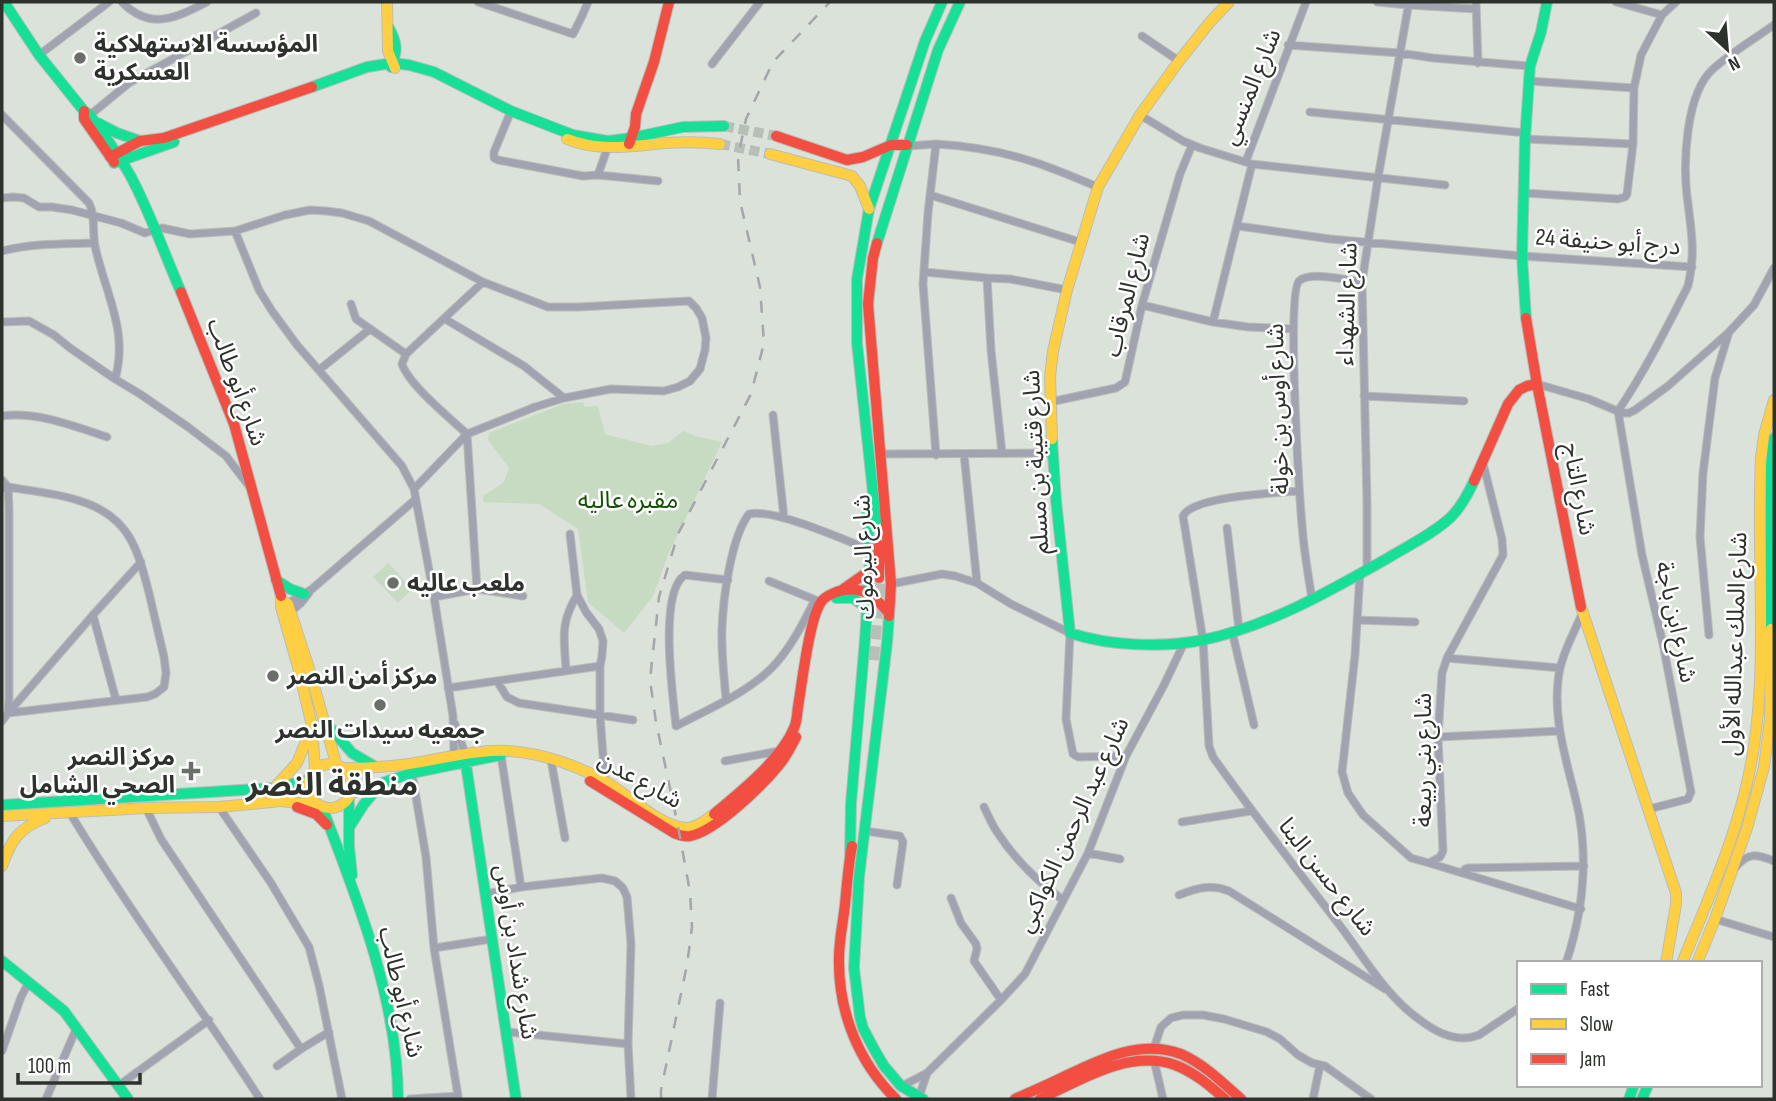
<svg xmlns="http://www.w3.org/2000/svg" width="1776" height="1101" font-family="'Sofia Sans Condensed','Noto Sans Arabic',sans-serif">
<rect width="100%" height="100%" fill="#dbe2da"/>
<path fill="#c7dbc3" d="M583,402L585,407L598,406L605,434L651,446L668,443L683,431L695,436L722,442L668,555L653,596L624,633L588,602L578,529L539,504L483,502V496L503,483L509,468L488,440L489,433L563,404Z
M388,563L412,589L398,603L373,577Z"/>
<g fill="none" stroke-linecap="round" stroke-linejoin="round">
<path stroke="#b8bfb7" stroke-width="10" stroke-dasharray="10 5" stroke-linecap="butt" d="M724,126L776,136
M720,144L770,154"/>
<path stroke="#b8bfb7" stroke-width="14" stroke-dasharray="14 7" stroke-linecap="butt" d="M872,660L879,578"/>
<defs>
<path id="street" d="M122,2C150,31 176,18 207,2
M478,2L573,34L582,16L588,2
M1377,2L1409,5L1476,9
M1476,2L1478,63
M1616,2L1662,15
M1142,36L1179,61
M1288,45L1400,53L1433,58L1530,66
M39,55L109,2
M712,64L760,2
M1529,81L1634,88
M511,111L494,152V158L498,160L583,176L598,175L607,149
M1310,112L1526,133
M2,115L89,203C96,217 92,231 95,246C105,293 129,331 115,379
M90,115L129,83L256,13
M1140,115L1183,141L1200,148L1252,164L1445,185
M1525,139L1633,144
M936,144C969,146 1005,152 1037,163C1058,170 1078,179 1098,187
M909,146L936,144L928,213L923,284L936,455
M1246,161L1306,2
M598,175L658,181
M1524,193L1618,199L1625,197L1627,194L1633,144L1634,88L1641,55L1662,15L1676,2
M930,195L1080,242
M2,198L13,197L24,198L39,207H52L72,210L121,223L145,233L162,228L190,234L235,231L285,215L310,210L326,211L342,213L369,221L483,282L548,307H579L689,301L696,308L702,318L706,338L705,350L700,369L690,381L678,387L664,391L611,389L564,398L535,407L467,434L414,489
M1238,226L1330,239L1522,256L1692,267
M235,231L259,290L272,311L297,345L402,466L414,489L434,597L453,716L454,754
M2,251C32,243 63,244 94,243
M924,272L987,278
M351,304L356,319L406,354
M1142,305L1213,322L1248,327L1293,329
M445,319L524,366L564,398
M2,322L29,321L54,335L70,348L115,379L140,394L188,427L226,456L249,486
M1213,322L1252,164
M319,370L370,329
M1537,384L1589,399L1622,413H1629L1635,410L1668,386L1729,332L1754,305L1774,268
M1364,396L1464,401
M1050,402L1116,388L1125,382L1142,305L1180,174L1192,145
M1618,411C1645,371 1666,329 1688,286C1696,253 1691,228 1687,196C1683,161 1686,93 1713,69C1732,52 1754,39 1774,25
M1618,411L1642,555L1663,644L1691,792L1688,799L1649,809
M773,415L784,518
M2,416C36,411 74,426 107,437
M1002,453L991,350L987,278L1010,279L1067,290
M881,454L1053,453
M964,454L977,583
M2,480L8,487L9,509V698L8,713L2,721
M2,489L8,487C31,491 55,493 77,500C128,515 137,546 149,593C154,614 159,635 164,657L166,673L164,687L155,694L147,697L8,713
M1299,491C1276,493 1193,496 1183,516L1203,640L1209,746L1213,757C1254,815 1298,871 1341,927C1365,959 1387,997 1420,1020C1437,1033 1459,1043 1479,1035L1519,1008
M1227,528L1239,629
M570,534L577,595L586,612L599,629L603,641L602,656L600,666V715L605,782
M1367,569V503L1362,282L1378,178L1409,2
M1360,573L1355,655L1342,772L1348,793L1363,815L1411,858L1429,863L1440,857L1443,851L1438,737L1442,673L1447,658L1503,555L1502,539L1483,463
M728,580L685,575C658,592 673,696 676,726C709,709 754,690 778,661C794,642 804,621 815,600
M769,581L818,601
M891,584L942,574L955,576L977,583L1011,604L1070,633L1066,719L1073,754L1078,757L1126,756
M477,589L467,434C450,418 409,385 402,364L406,354L483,282
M434,597L477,589L523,596
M1312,600C1309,579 1305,557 1303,536C1300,505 1286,294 1299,281C1310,271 1347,280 1362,282
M285,605L312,589L416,499
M288,614L301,603L309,593
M93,615L116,700
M1357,620L1415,622
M1232,631L1254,725
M1709,635L1700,537L1703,473L1715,378L1729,332
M1447,658L1560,668
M566,670C564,637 560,624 577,595
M497,681L507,697L519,703L633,720
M448,688L600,666
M726,699C724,676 721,652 722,629C723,599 731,537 749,514C773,508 845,540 870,550
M8,713L93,615L141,562
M455,724L464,751
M1438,737L1559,731
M501,755L521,887
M551,760L565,838
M725,761L779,751
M219,807L271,883L309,947L319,985L342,1099
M984,807C988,815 992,825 997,832C1014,858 1038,882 1063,900
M146,808L161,839L301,1049L329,1032
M70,813C129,911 198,1003 260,1099
M1182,822L1251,811
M865,831L900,836L903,842L897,885
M1088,853L1120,859
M1429,863L1581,909
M1735,868C1748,852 1756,854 1774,861
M1462,873L1465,869L1468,868L1584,866
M486,894L521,887L602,878L615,881L623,888L627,897L631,944L628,1044L631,1099
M1179,895C1197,888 1210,884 1229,891L1385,989
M951,898L961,923L976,944L977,949L974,961L1001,1000
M1715,919L1774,937
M434,948L492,939
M1566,963C1582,915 1588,864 1579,814C1570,770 1553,727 1558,681C1560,658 1572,637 1581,616
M507,1032L628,1044
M1154,1048L1161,1027L1171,1018L1183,1015H1203L1224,1019L1267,1032L1280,1039L1298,1055L1312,1063L1325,1066L1371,1099
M2,1051L21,997L29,982
M1154,1060L1163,1099
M277,1066L301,1049
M118,1086L209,1020
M902,1086L927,1073L1001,1000L1025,974L1088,853L1126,756L1164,685L1184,643
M919,1097L927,1073
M46,1099L77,1027
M410,1099L458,1096L434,948L426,857L412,773
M712,1099L720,1003
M1313,1099L1320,1065"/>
<path id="fast" d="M4,2L39,55L84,111L90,115C104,135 118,154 130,175C150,212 164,253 181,292
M389,28C397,42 398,52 391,67
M312,87L367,67L392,63L409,65L434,72L511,111L573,135L608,141L631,138L683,127L724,126
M98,123L117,133L140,141
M114,163L174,142
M877,243L938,50L960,2
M1526,318L1522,256L1525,139L1530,66L1541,32L1547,2
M1052,439L1056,500L1070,633C1109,646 1162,648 1203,640C1269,626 1330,591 1388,558C1409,545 1433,534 1451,517C1461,507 1468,494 1474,481
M876,521L857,343V279L869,209L925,41L942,2
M276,580L290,589L304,594
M836,598H853L867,608
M889,616L887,643L859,877L854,968L860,1017L863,1028L874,1049L884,1066L901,1086L923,1099
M1771,629V465L1774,438
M327,724L352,753L374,766
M465,758L516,1099
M352,793L412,773L501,755
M349,798V846L352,875
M2,805L274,788L308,780
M322,807C357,898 398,1000 398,1099
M350,826L364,804L382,783
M850,855L851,803L865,639L870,558L867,508
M2,961L64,1011L128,1099
M1629,1099L1634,1085
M1642,1099L1648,1085"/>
<path id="slow" d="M387,2L388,51L395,68
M567,139C599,152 631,146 665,143C683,142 702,142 720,144
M770,154L852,176L860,186L869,209
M1052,439L1050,377L1053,351L1067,290L1098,187L1140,115L1179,61L1210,22L1229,2
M281,596V607L298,667L312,726L315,769
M285,602L288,604L308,665L336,763
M1581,607L1676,893V904L1666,963
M308 786a22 22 0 1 1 44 0a22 22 0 1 1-44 0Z
M344,768C366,768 387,767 409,764C470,754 500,741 562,762C579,768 596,775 611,785C631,798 661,826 685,828C696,828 705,821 714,814
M274,788L297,763L311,729
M2,816L146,808L219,807L281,801L317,805
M2,866C11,840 19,828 45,818
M1682,963C1711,893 1743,822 1754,746C1768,651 1756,554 1761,458L1764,435L1774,400
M1697,963L1715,919L1747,828L1764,767L1770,720L1771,629"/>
<path id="jam" d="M84,111V119L114,162
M776,136L847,160L863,157L891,145H907
M629,144L635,127L636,114L654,62L669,2
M110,157L140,141L164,138L312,87
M877,243L873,258L868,304L891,584L889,616
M181,292L234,424L281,596
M1526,318L1537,384L1581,607
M1474,481L1508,404L1519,390L1527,386L1537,384
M879,545V578
M842,590L869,571
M590,781L674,833C679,835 684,837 690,836C716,831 762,786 779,765C786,757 791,747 796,737
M297,807L316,814L327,825
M714,814C739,793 781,760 794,728C797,722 797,714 798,707C802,684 809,620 821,602C825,596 837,591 844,590C867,587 875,598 889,613
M852,846C848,866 847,885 845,905C843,923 839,940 839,958C838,1011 858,1062 896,1099
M1015,1099C1030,1092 1045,1086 1059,1079C1097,1061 1139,1038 1181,1054C1204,1064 1223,1083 1241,1099
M1040,1099C1081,1080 1128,1049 1175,1065C1194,1072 1210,1086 1225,1099"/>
</defs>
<use href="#street" stroke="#b9beb8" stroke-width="9"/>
<use href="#fast" stroke="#b9beb8" stroke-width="12"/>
<use href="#slow" stroke="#b9beb8" stroke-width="12"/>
<use href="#jam" stroke="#b9beb8" stroke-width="12"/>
<use href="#street" stroke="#a1a3b0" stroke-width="7"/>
<use href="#fast" stroke="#16e098" stroke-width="10"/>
<use href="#slow" stroke="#ffcf43" stroke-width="10"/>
<use href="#jam" stroke="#f24e42" stroke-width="10"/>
<path stroke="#a4a6aa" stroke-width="2.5" stroke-dasharray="12 12" stroke-linecap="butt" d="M661,1099V1090L687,965L692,927L690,892L678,826L656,722L650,680L659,597L678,534L751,394L764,343L760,287L740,201L738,157L746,119L773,62L830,2"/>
</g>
<g fill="#6a7069" stroke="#fff" stroke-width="2.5">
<circle cx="80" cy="58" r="7"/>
<circle cx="393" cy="583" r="7"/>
<circle cx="273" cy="676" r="7"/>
<circle cx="380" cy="705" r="7"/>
<path d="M187.5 760.5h7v7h7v7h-7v7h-7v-7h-7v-7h7z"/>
</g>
<g text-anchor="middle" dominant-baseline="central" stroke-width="5" stroke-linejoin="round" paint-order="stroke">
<g font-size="24" font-weight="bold" fill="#2d322c" stroke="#fff" text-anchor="start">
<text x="94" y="44">المؤسسة الاستهلاكية<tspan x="94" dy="28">العسكرية</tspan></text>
<text x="407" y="583">ملعب عاليه</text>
<text x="287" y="676">مركز أمن النصر</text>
<text x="380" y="730" text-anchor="middle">جمعيه سيدات النصر</text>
<text x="175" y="757" text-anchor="end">مركز النصر<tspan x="175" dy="28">الصحي الشامل</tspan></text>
</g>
<g font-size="24" fill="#2d322c" stroke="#fff">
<text transform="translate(1251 87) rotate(-68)">شارع المنسي</text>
<text transform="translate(1608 242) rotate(4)">درج أبو حنيفة 24</text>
<text transform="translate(1127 295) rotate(-76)">شارع المرقاب</text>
<text transform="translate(1347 304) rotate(-88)">شارع الشهداء</text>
<text transform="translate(237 382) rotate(70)">شارع أبو طالب</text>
<text transform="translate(1278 409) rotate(-92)">شارع أوس بن خولة</text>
<text transform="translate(1036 462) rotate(-93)">شارع قتيبة بن مسلم</text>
<text transform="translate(1579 489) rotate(79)">شارع التاج</text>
<text transform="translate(864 557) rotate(-92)">شارع اليرموك</text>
<text transform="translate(1676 622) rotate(78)">شارع ابن باجة</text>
<text transform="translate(1735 644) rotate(-88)">شارع الملك عبدالله الأول</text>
<text transform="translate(1423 760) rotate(-90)">شارع بني ربيعة</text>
<text transform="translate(640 780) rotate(29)">شارع عدن</text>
<text transform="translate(1073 825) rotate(-65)">شارع عبد الرحمن الكواكبي</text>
<text transform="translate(1327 877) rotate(52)">شارع حسن البنا</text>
<text transform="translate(516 952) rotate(81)">شارع شداد بن أوس</text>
<text transform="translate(401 992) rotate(77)">شارع أبو طالب</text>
</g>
<g font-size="24" fill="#125202" stroke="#fff">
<text x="628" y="500">مقبره عاليه</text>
</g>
<g font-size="32" font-weight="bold" fill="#2d322c" stroke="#fff">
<text x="332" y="785">منطقة النصر</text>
</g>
</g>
<rect width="1776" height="1101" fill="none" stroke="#2d322c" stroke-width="7"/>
<rect x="1517" y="961" width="245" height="126" fill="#ffffff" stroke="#abadab" stroke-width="2"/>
<rect x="1531" y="984" width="35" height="10" fill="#16e098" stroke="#abadab" stroke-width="2"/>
<text x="1580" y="996" font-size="21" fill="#2d322c">Fast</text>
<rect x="1531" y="1019" width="35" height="10" fill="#ffcf43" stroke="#abadab" stroke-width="2"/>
<text x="1580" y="1031" font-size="21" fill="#2d322c">Slow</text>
<rect x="1531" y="1054" width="35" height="10" fill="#f24e42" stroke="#abadab" stroke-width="2"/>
<text x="1580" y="1066" font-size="21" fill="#2d322c">Jam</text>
<g transform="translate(1727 49) rotate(154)" stroke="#ffffff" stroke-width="5" paint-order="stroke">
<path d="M0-5L12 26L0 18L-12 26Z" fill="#2d322c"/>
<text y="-10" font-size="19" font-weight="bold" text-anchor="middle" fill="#2d322c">N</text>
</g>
<path d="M18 1073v10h122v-10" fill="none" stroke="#2d322c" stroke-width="3.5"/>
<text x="28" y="1073" font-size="21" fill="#2d322c" stroke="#ffffff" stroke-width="5" paint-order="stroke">100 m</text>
</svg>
